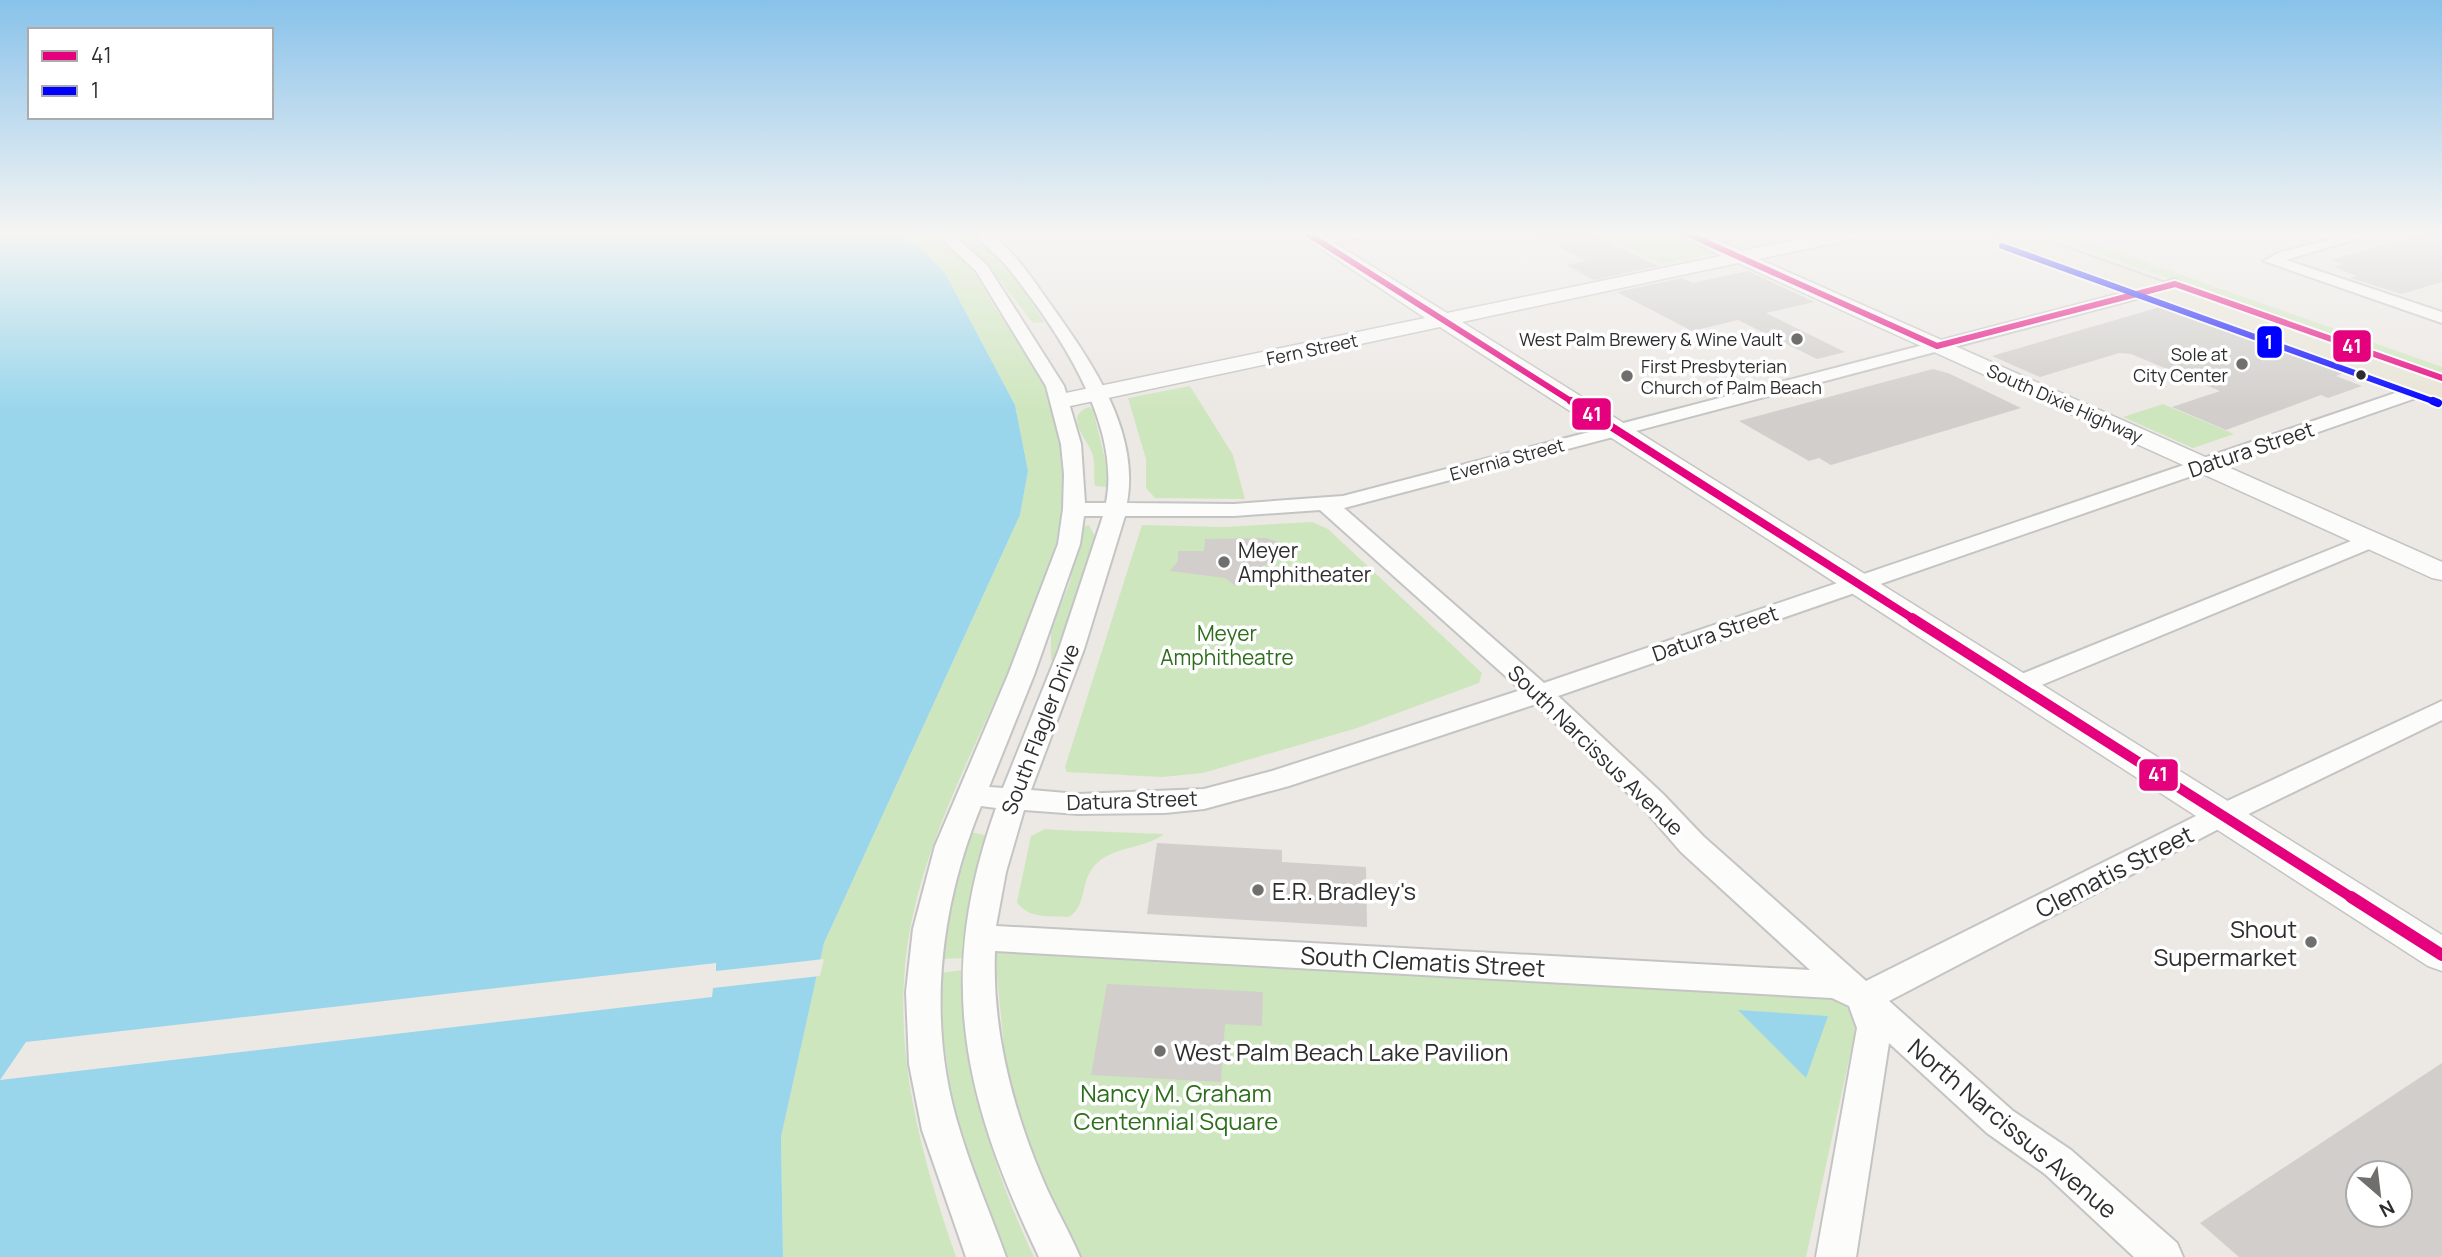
<svg xmlns="http://www.w3.org/2000/svg" width="2442" height="1257" font-family="Manrope,sans-serif">
<rect width="100%" height="100%" fill="#ece8e4"/>
<path fill="#cee6be" d="M898,234C908,234 922,231 932,234C960,242 983,288 997,311C1016,340 1041,371 1051,404C1063,445 1067,487 1059,528C1055,554 1044,580 1035,604C992,724 916,839 905,967C896,1067 924,1164 956,1257H783L781,1137L824,943L1020,515L1028,471L1015,405L945,273L922,249Z
M953,234C958,234 964,233 969,234C994,239 1030,301 1044,322L1033,323L983,259Z
M1600,234H1673L1715,253L1663,264Z
M2042,234H2066L2442,367V375Z
M1190,386L1233,455L1245,499L1155,498L1146,488V459L1128,398Z
M2163,404L2234,434L2193,448L2123,417Z
M1089,407L1093,410L1108,471L1106,487L1095,486C1093,475 1096,463 1092,453C1087,439 1063,416 1089,407Z
M1312,522L1328,529L1482,673L1479,683L1357,728L1203,773L1162,777L1067,772L1065,767L1142,525L1223,527Z
M1089,525L1095,536L1056,659L1051,660V629L1070,582L1081,527Z
M1045,829L1058,830L1164,834C1145,849 1113,846 1095,865C1080,881 1087,906 1069,917C1050,916 1028,919 1017,902L1031,836Z
M970,832L985,835L969,899L962,958L942,959L950,900Z
M999,948L1823,994C1844,1002 1854,1008 1855,1032L1806,1257H1079L1027,1142L1005,1058L995,954Z
M962,970C968,1076 988,1160 1034,1257H1005L966,1157L951,1091L943,1036L941,973Z"/>
<path fill="#99d6ec" d="M0,234H898L922,249L945,273L1015,405L1028,471L1020,515L824,943L781,1137L783,1257H0Z
M1738,1010L1828,1016L1806,1078Z"/>
<path fill="#ece8e4" d="M824,959L820,976L713,988L712,997L0,1080L26,1042L716,963V971Z"/>
<path fill="#d1cecb" fill-rule="evenodd" d="M1533,234H1591L1658,266L1594,280L1566,265L1587,261Z
M2423,234H2442V282L2402,294L2350,278L2357,276L2333,267L2343,264L2330,260Z
M1748,271L1814,302L1766,313L1845,352L1817,359L1738,320L1692,331L1617,292L1682,278L1693,283Z
M2167,305L2350,371L2336,376L2362,386L2328,398L2321,395L2226,430L2172,407L2220,391L2131,354L2119,353L2040,377L1992,356Z
M1933,369L1948,373L2021,408L1831,465L1819,458L1809,461L1739,421Z
M1266,538L1293,547L1268,564L1239,576L1236,586L1225,578L1170,571L1178,561V551H1204L1205,539Z
M1157,843L1282,850V862L1366,867L1367,927L1147,914Z
M1107,984L1263,992L1262,1026L1225,1024L1221,1082L1091,1075Z
M2442,1063V1257H2239L2200,1223ZM2358,1173H2400V1215H2358Z"/>
<g fill="none" stroke-linecap="round" stroke-linejoin="round">
<defs>
<path id="minor" d="M936,234H952L987,265L1064,386L1081,444L1085,503H1106C1122,423 1056,328 1009,269C999,256 984,246 975,234H991C1017,254 1034,281 1053,308C1092,363 1140,431 1127,503L1234,504L1343,496L2169,281L2175,279L2183,284L2181,287L1344,508L1544,683L2442,377V389L1558,696L1663,794L1703,836L1866,981L2212,808L2442,701V720L2232,822L1889,1001L2013,1111L2071,1150L2177,1243L2183,1257H2134L2045,1174L1987,1133L1889,1043L1856,1257H1816L1857,1028L1849,1006L1832,998L995,951C992,1030 1012,1107 1043,1180C1054,1206 1069,1231 1080,1257H1039C963,1097 935,979 996,808L981,806C939,909 926,1024 960,1131C973,1174 991,1215 1006,1257H966L922,1130L909,1064L906,992L913,929L935,846L1008,675L1058,544L1063,509L1064,474L1061,444L1046,386L976,271ZM1320,510L1521,690L1272,771L1204,789L1078,794L1031,790L1084,649L1125,516H1234ZM1084,516H1103L1059,649L1003,788L989,787L1034,675L1080,544ZM1536,704L1643,808L1681,852L1810,970L996,926L1006,872L1024,810L1078,814L1165,813L1204,809L1289,786Z
M1334,234H1364L1362,237L1319,245L1312,241Z
M2350,234H2373L2286,260L2442,312V323L2264,261L2278,253Z
M2371,533L2382,540L2379,545L2027,691H2009L2005,685L2009,679Z"/>
<path id="tertiary" d="M1299,234H1320L1447,313L1721,256L1679,234H1702L1742,251L1826,234H1860L1857,238L1759,259L2442,562V580L2432,578L1738,263L1462,322L2442,935V971L2428,966L1440,327L1061,408L1050,401L1061,394L1425,318Z"/>
<path id="primary" d="M1994,234H2027L2442,381V400L1998,239Z"/>
</defs>
<use href="#minor" stroke="#c5c4c5" stroke-width="4"/>
<use href="#tertiary" stroke="#c5c4c5" stroke-width="3"/>
<use href="#primary" stroke="#c6c5c4" stroke-width="4"/>
<use href="#minor" fill="#fcfcfb" fill-rule="evenodd"/>
<use href="#tertiary" fill="#fcfcfb" fill-rule="evenodd"/>
<use href="#primary" fill="#e8e4d6" fill-rule="evenodd"/>
<defs>
<path id="bus-1-far3" d="M1308,234L1574,403
M1688,234L1937,346L2175,284L2442,378"/>
<path id="bus-1-far2" d="M1571,401L1915,620"/>
<path id="bus-1-far1" d="M1912,618L2354,899"/>
<path id="bus-1" d="M2351,897L2442,955"/>
<path id="bus-2-far1" d="M2002,246L2438,403"/>
<path id="bus-2" d="M2433,401L2438,403"/>
</defs>
<use href="#bus-1-far3" stroke="#fff" stroke-width="10"/>
<use href="#bus-1-far2" stroke="#fff" stroke-width="12"/>
<use href="#bus-1-far1" stroke="#fff" stroke-width="15"/>
<use href="#bus-1" stroke="#fff" stroke-width="18"/>
<use href="#bus-2-far1" stroke="#fff" stroke-width="10"/>
<use href="#bus-2" stroke="#fff" stroke-width="12"/>
<use href="#bus-1-far3" stroke="#e5007d" stroke-width="6"/>
<use href="#bus-1-far2" stroke="#e5007d" stroke-width="8"/>
<use href="#bus-1-far1" stroke="#e5007d" stroke-width="10"/>
<use href="#bus-1" stroke="#e5007d" stroke-width="12"/>
<use href="#bus-2-far1" stroke="#00f" stroke-width="6"/>
<use href="#bus-2" stroke="#00f" stroke-width="8"/>
</g>
<linearGradient id="sky" x2="0" y2="1"><stop stop-color="#88c2ea"/><stop offset="0.57" stop-color="#f6f5f3"/><stop offset="1" stop-color="#f6f5f3" stop-opacity="0"/></linearGradient>
<rect width="2442" height="410" fill="url(#sky)"/>
<g fill="#706f6e" stroke="#fff" stroke-width="2.5">
<circle cx="1797" cy="339" r="7"/>
<circle cx="2242" cy="364" r="7"/>
<circle cx="1627" cy="376" r="7"/>
<circle cx="1224" cy="562" r="7"/>
<circle cx="1258" cy="890" r="7"/>
<circle cx="2311" cy="942" r="7"/>
<circle cx="1160" cy="1051" r="7"/>
</g>
<circle fill="#2e2e2e" stroke="#fff" stroke-width="2.5" cx="2361" cy="375" r="6"/>
<g text-anchor="middle" dominant-baseline="central" stroke-width="7" stroke-linejoin="round" paint-order="stroke">
<g font-size="18" fill="#2e2e2e" stroke="#fff" text-anchor="end">
<text x="1783" y="339">West Palm Brewery &amp; Wine Vault</text>
<text x="2228" y="354">Sole at<tspan x="2228" dy="21">City Center</tspan></text>
<text x="1641" y="366" text-anchor="start">First Presbyterian<tspan x="1641" dy="21">Church of Palm Beach</tspan></text>
</g>
<g font-size="18" fill="#2e2e2e" stroke="#fff">
<text transform="translate(1312 349) rotate(-12)">Fern Street</text>
<text transform="translate(2065 403) rotate(24)">South Dixie Highway</text>
<text transform="translate(1507 459) rotate(-15)">Evernia Street</text>
</g>
<g font-size="21" fill="#2e2e2e" stroke="#fff">
<text transform="translate(2251 449) rotate(-19)">Datura Street</text>
<text transform="translate(1715 633) rotate(-19)">Datura Street</text>
<text transform="translate(1040 729) rotate(-69)">South Flagler Drive</text>
<text transform="translate(1596 750) rotate(44)">South Narcissus Avenue</text>
<text transform="translate(1132 800) rotate(-2)">Datura Street</text>
</g>
<g font-size="21" fill="#2e2e2e" stroke="#fff" text-anchor="start">
<text x="1238" y="550">Meyer<tspan x="1238" dy="24">Amphitheater</tspan></text>
</g>
<g font-size="21" fill="#2c6e1b" stroke="#fff">
<text x="1227" y="633">Meyer<tspan x="1227" dy="24">Amphitheatre</tspan></text>
</g>
<g font-size="24" fill="#2e2e2e" stroke="#fff">
<text transform="translate(2114 871) rotate(-27)">Clematis Street</text>
<text transform="translate(1423 961) rotate(3)">South Clematis Street</text>
<text transform="translate(2013 1128) rotate(40)">North Narcissus Avenue</text>
</g>
<g font-size="24" fill="#2e2e2e" stroke="#fff" text-anchor="start">
<text x="1272" y="890">E.R. Bradley's</text>
<text x="2297" y="928" text-anchor="end">Shout<tspan x="2297" dy="28">Supermarket</tspan></text>
<text x="1174" y="1051">West Palm Beach Lake Pavilion</text>
</g>
<g font-size="24" fill="#2c6e1b" stroke="#fff">
<text x="1176" y="1092">Nancy M. Graham<tspan x="1176" dy="28">Centennial Square</tspan></text>
</g>
</g>
<g stroke="#fff" stroke-width="2.5">
<rect x="2256" y="325" width="27" height="34" rx="7" fill="#00f"/>
<rect x="2332" y="329" width="40" height="34" rx="7" fill="#e5007d"/>
<rect x="1571" y="397" width="41" height="34" rx="7" fill="#e5007d"/>
<rect x="2138" y="758" width="41" height="34" rx="7" fill="#e5007d"/>
</g>
<g font-size="19" text-anchor="middle" font-weight="bold" fill="#fff">
<text x="2269" y="349">1</text>
<text x="2352" y="353">41</text>
<text x="1592" y="421">41</text>
<text x="2158" y="781">41</text>
</g>
<rect x="28" y="28" width="245" height="91" fill="#ffffff" stroke="#ababab" stroke-width="2"/>
<rect x="42" y="51" width="35" height="10" fill="#e5007d" stroke="#ababab" stroke-width="2"/>
<text x="91" y="63" font-size="21" fill="#2e2e2e">41</text>
<rect x="42" y="86" width="35" height="10" fill="#0000ff" stroke="#ababab" stroke-width="2"/>
<text x="91" y="98" font-size="21" fill="#2e2e2e">1</text>
<g transform="translate(2379 1194) rotate(152)"><circle r="33" fill="#ffffff" stroke="#ababab" stroke-width="2"/>
<path d="M0-5L12 26L0 18L-12 26Z" fill="#706f6e"/>
<text y="-10" font-size="19" font-weight="bold" text-anchor="middle" fill="#2e2e2e">N</text>
</g>
</svg>
